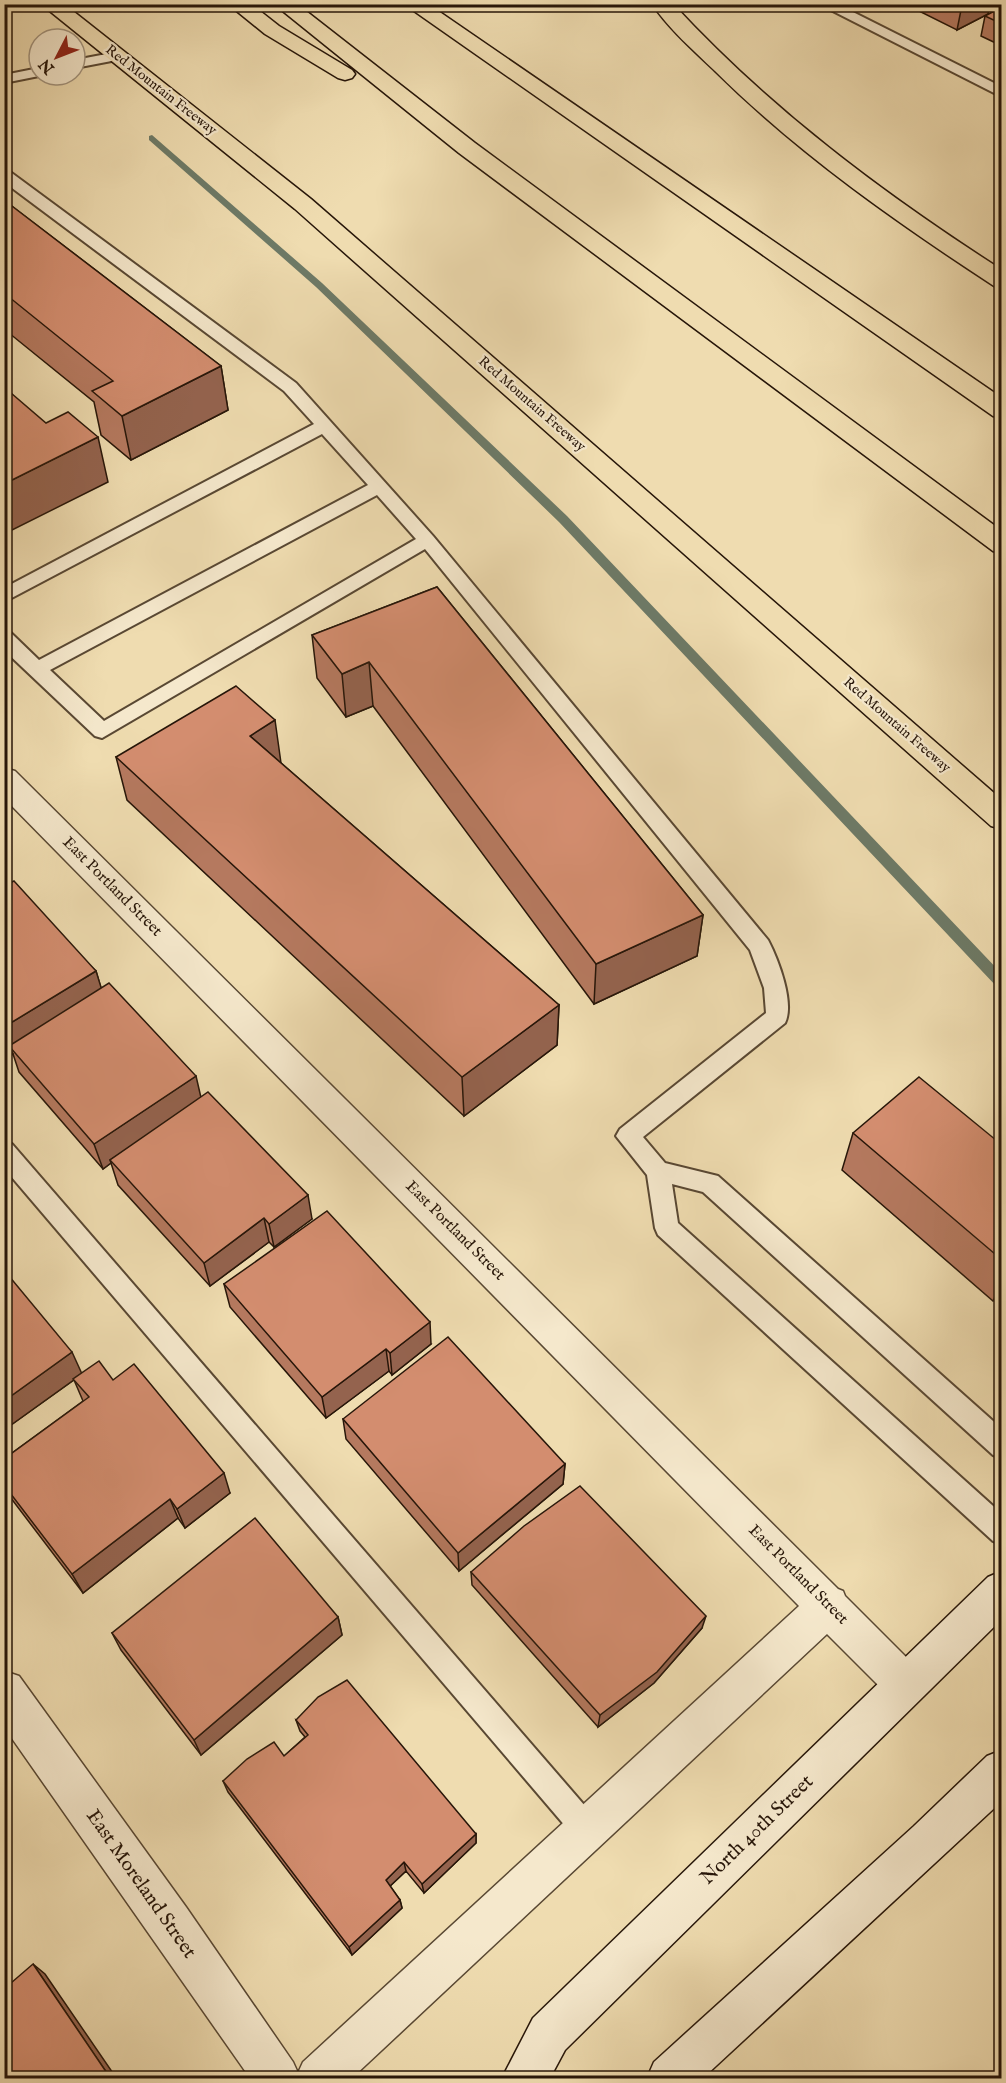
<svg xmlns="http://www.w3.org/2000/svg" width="1006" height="2083" font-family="'IM FELL English',serif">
<rect width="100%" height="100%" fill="#efdcb0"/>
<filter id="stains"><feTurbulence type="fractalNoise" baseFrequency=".00333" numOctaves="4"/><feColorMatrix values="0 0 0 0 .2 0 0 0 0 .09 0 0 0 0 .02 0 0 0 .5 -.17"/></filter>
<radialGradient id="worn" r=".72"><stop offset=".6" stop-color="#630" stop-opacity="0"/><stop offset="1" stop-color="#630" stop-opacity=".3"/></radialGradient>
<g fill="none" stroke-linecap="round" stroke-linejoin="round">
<path fill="#6d7a67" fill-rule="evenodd" d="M152,135L322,283L567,516L1002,974V988L997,987L559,522L316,287L149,140V136Z"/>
<defs>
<path id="lane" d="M819,4H837L1002,87V97Z
M117,52L124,56L122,59L75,68V60Z
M39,68V75H44L4,83V75Z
M4,170L9,171L296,383L433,536L768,940C778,959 795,1003 785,1023L643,1137L665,1163L718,1176L1002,1429V1458L993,1455L703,1192L672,1184L678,1223L1002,1514V1545L993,1541L658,1235L655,1228L647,1175L616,1136L620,1129L766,1013L764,988L750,950L425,549L102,738L95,736L4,650V632L11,633L39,660L368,485L322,434L4,602V588L314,424L284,391L4,182ZM377,495L416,539L104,721L50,670Z
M4,1141L12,1144L598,1821L603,1831L598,1841L588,1846L578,1841L4,1168Z"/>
<path id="street" d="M4,768L15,771L838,1589L843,1591L845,1596L919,1670L926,1684L919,1698L905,1705L891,1698L827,1634L352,2078H250L4,1727V1671L19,1676L186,1907L293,2062L298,2073L303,2062L799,1606L4,798Z"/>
<path id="secondary" d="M1002,1571V1619L565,2050L550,2078H502L533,2018L988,1577Z
M1002,1750V1801L703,2078H647L654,2062L914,1826L987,1756Z"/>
<path id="primary" d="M41,4H64L311,199L1002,800V829L991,826L295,209Z
M652,4H673C770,109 882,193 1002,270V288L994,286C896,222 799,154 715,71C694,51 669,29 652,4Z"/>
<path id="highway" d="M228,4H251L279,26L352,70L355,74L352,78L345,80L338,78L265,34Z
M274,4H297L475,143L1002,531V554L993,551L459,153Z
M404,4H428L1002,398V418L993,416Z"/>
</defs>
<use href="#lane" stroke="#594833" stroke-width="4"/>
<use href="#street" stroke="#594833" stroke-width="3"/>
<use href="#secondary" stroke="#271609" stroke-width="3"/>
<use href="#primary" stroke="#271609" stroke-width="3"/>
<use href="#highway" stroke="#271609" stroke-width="3"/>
<use href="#lane" fill="#f5e8cc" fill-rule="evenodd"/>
<use href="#street" fill="#f5e8cc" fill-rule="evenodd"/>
<use href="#secondary" fill="#f5e8cc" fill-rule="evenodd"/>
<use href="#primary" fill="#efdcb0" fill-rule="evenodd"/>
<use href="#highway" fill="#efdcb0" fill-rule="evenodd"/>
</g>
<path fill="#b5795f" stroke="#271609" stroke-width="1.5" d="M905,4H990L988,14L957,30Z
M1002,7V46L981,36L985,16Z
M4,200L221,366L228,410L131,460L101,435L94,402L4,329Z
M437,587L703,915L697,956L594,1004L373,706L346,717L317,678L312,635Z
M116,757L281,763L559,1005L557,1045L464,1116L127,800Z
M4,886L96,971L101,988L312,1219L274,1247L269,1242L210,1286L118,1185L111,1163L103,1169L19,1072L13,1054L5,1059L4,1058Z
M853,1133L1002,1145V1293L993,1301L842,1170Z
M224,1284L431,1344L392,1375L389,1371L326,1418L230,1307Z
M81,1373L113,1380L230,1493L185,1528L178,1518L83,1593L4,1489V1459L83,1401L74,1380L4,1430Z
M343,1419L565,1464L563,1484L459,1571L346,1439Z
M471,1572L702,1628L654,1683L598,1727L472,1585Z
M338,1617L342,1635L201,1755L121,1650L112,1633Z
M296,1720L476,1834V1843L424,1893L406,1871L390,1886L400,1900L402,1908L352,1955L228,1792L223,1781L284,1756L305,1737L300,1731Z"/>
<path fill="#94634e" stroke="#271609" stroke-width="1.5" d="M971,4H990L988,14L957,30L961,10Z
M221,366L228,410L131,460L122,416Z
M98,437L108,482L4,534V484Z
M369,662L373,706L346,717L342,674Z
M275,720L281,763L250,736Z
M703,915L697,956L594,1004L596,964Z
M96,971L104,997L9,1046L13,1054L5,1059L4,1057V1027Z
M559,1005L557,1045L464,1116L462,1077Z
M196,1076L202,1102L110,1160L111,1163L103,1169L94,1144Z
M308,1195L312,1219L274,1247L269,1224Z
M264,1218L269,1242L210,1286L204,1263Z
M1002,1282V1293L993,1301Z
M430,1322L431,1344L392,1375L390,1353Z
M386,1349L389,1371L326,1418L322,1397Z
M72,1352L82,1374L4,1430V1401Z
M565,1464L563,1484L459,1571L458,1553Z
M224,1473L230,1493L185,1528L177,1509Z
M170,1499L178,1518L83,1593L72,1574Z
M706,1616L702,1628L654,1683L598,1727L600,1715Z
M338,1617L342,1635L201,1755L194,1740Z
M476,1834V1843L424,1893L422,1884Z
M404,1862L406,1871L388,1888L386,1880Z
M400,1900L402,1908L352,1955L349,1947Z
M33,1964L45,1974L117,2079H111Z"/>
<path fill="#d38d6f" stroke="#271609" stroke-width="1.5" d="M950,4H971L961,10Z
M1002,7V24L985,16Z
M4,200L221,366L122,416L92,391L113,381L4,293Z
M4,387L46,423L68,412L98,437L4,484Z
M437,587L703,915L596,964L369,662L342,674L312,635Z
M236,686L275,720L250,736L559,1005L462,1077L116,757Z
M14,881L96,971L4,1027V886Z
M109,983L196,1076L94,1144L9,1046Z
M919,1077L1002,1145V1260L853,1133Z
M208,1092L308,1195L269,1224L264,1218L204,1263L110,1160Z
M327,1211L430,1322L390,1353L386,1349L322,1397L224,1284Z
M4,1270L72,1352L4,1401Z
M448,1337L565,1464L458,1553L343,1419Z
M99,1361L113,1380L134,1364L224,1473L177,1509L170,1499L72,1574L4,1485V1459L89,1397L73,1379Z
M580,1486L706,1616L657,1672L600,1715L471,1572L524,1526Z
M255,1518L338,1617L194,1740L112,1633Z
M347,1680L476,1834L422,1884L404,1862L386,1880L400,1900L349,1947L223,1781L247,1759L274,1742L284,1756L308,1735L296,1720L318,1697Z
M33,1964L111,2079H4V1989Z"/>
<g text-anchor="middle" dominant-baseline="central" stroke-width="4.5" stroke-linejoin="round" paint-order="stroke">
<g font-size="14" fill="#271609" stroke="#f5e8cc">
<text transform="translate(161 90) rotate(38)">Red Mountain Freeway</text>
<text transform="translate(532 404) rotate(41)">Red Mountain Freeway</text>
<text transform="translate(897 725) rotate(41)">Red Mountain Freeway</text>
</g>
<g font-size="16" fill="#271609" stroke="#f5e8cc">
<text transform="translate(112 887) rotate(45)">East Portland Street</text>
<text transform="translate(455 1231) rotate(45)">East Portland Street</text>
<text transform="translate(798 1575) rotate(45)">East Portland Street</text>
</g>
<g font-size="20" fill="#271609" stroke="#f5e8cc">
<text transform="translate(757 1830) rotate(-44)">North 40th Street</text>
<text transform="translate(141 1884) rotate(55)">East Moreland Street</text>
</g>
</g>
<rect width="1006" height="2083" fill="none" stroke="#efdcb0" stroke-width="24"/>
<rect x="6" y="6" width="994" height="2071" fill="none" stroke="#271609" stroke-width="3"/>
<rect x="12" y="12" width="982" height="2059" fill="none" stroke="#271609" stroke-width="1.5"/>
<g transform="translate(57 57) rotate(228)"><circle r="28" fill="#f5e8cc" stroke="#a3947e" stroke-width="1.5"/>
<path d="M0-4.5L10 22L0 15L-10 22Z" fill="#8f2418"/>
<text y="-9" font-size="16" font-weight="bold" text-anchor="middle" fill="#271609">N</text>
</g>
<rect width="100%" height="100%" filter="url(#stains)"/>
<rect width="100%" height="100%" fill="url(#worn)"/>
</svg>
